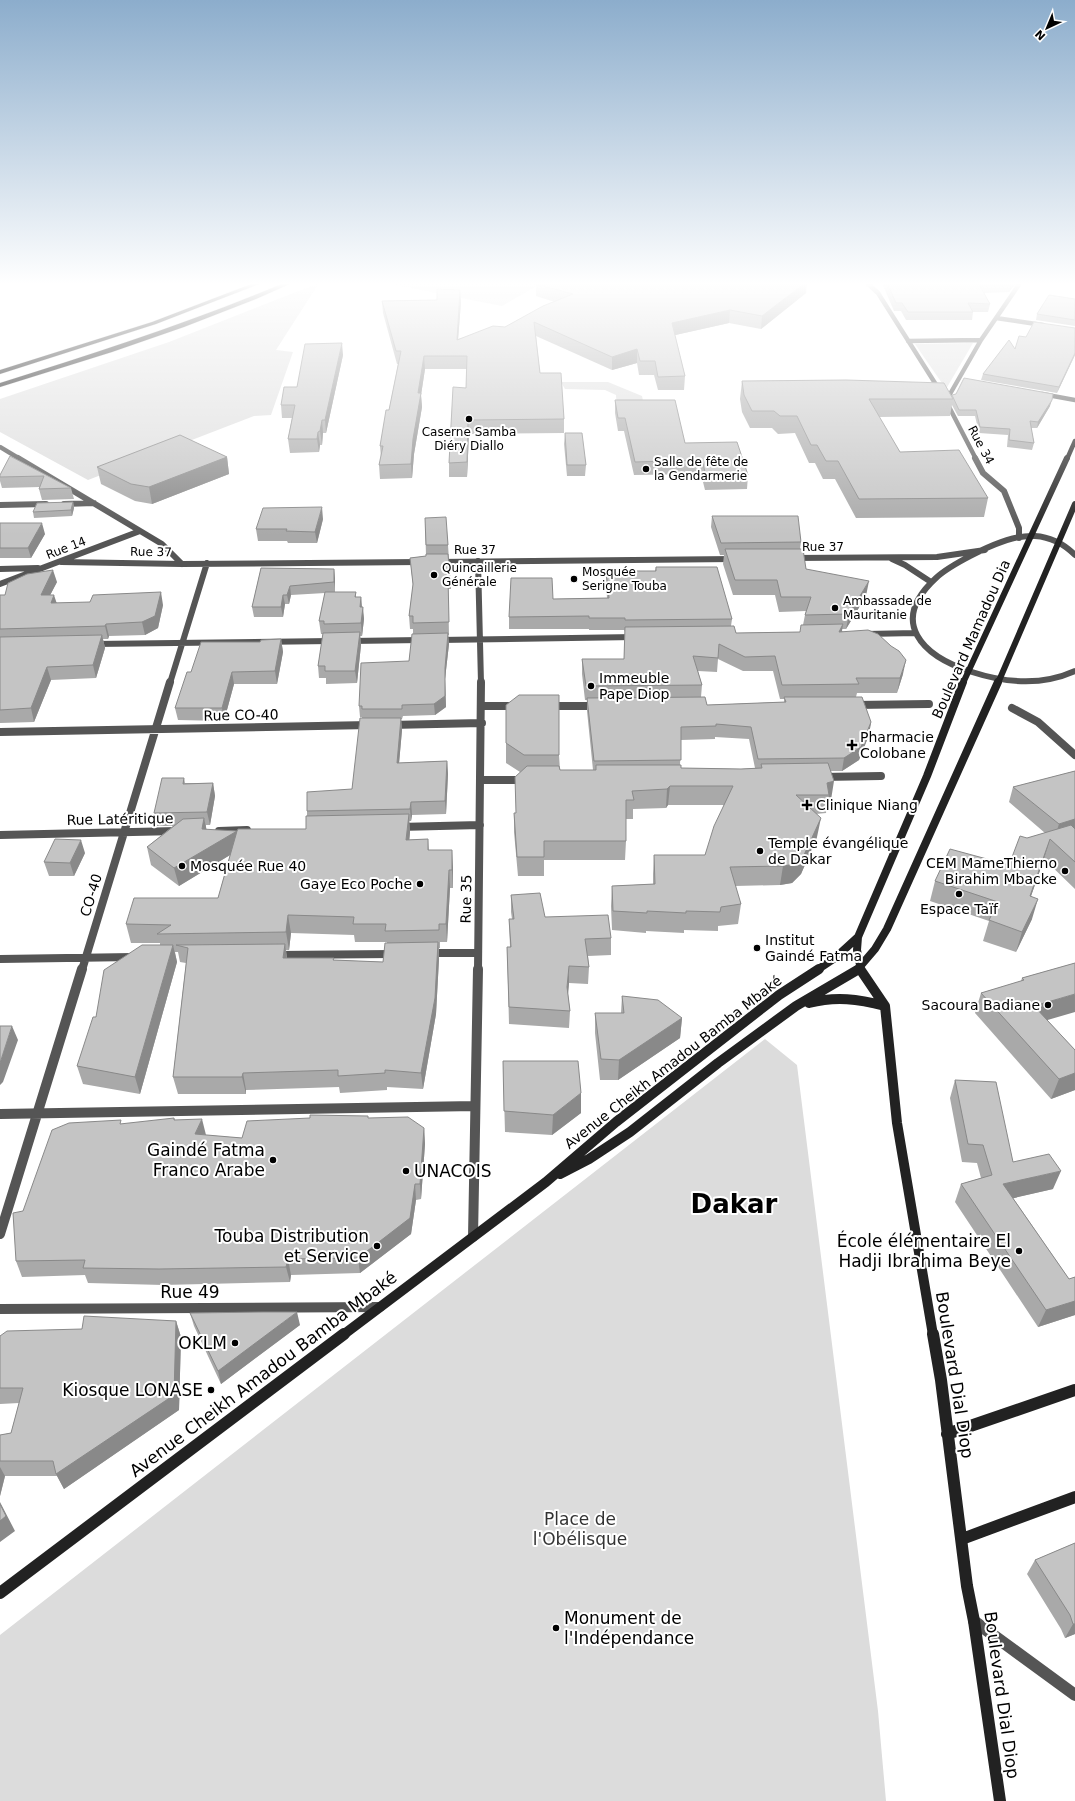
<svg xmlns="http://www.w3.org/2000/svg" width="1075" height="1801" font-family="'DejaVu Sans',sans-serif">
<rect width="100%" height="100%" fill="#fff"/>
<path fill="#dcdcdc" d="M319,283L276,350L293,352L271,415L254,416L88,480L0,432V399L169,342Z
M386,283H542L502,306Z
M973,343L946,389L915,344Z
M561,382H608L642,396L645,410H617L616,395L605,390L565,389Z
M765,1039L797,1065L878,1711L886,1801H0V1635Z"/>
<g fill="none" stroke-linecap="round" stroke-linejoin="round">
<defs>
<path id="highway" d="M254,283H262L156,324L0,374V370L152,322Z
M284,283H292L256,299L184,327L112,352L0,387V383C96,353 191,322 284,283Z"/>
</defs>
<use href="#highway" stroke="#dbdbdb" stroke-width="1"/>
<path stroke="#555" stroke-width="4.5" d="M867,283L878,293L940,391
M996,318L1043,325
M908,341L981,340
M1042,394L1075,400
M946,401L976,459
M946,401L981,340L1020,283
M0,447L20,459"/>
<path stroke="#555" stroke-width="6" d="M18,458L162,544L182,564
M975,458L983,473L1004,491L1019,528V538
M64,504L94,503
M0,505L46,504
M1075,555C1064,544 1051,537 1035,536C1016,535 997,543 980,551C965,559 949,566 936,578C888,622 922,656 972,672C1006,683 1042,686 1075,671
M794,558L937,557L985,550
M892,559L905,565L931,582
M478,561L481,683
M61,562L182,564L420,562
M438,562L734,559
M0,569L38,568
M0,584L140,531
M866,634L916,633
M439,640L635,637
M351,641L421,640
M95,644L331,641
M170,683L207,563"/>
<path stroke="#555" stroke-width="8" d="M855,705L929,704
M482,706H517
M549,706H597
M1012,708L1038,722L1075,755
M390,725L482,723
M0,732L369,725
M822,777L881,776
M481,780H526
M399,827L480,825
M219,831L247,830
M0,835L177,831
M429,953H478
M277,955L393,954
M0,959L133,957
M82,970L170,682
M478,970L481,682"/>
<path stroke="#555" stroke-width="10" d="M0,1114L475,1106
M0,1234L82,969
M473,1237L478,969
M0,1309L380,1307"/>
<path stroke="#555" stroke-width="12" d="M974,1621L1075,1695"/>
<path stroke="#222" stroke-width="4.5" d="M1067,459L1075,441"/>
<path stroke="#222" stroke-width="6" d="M963,683L1067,458
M998,683L1075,504"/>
<path stroke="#222" stroke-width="8" d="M817,970L835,958L858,937
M857,970L875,949L887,929L998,682
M861,970L857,950L858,937L927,776L963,682"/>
<path stroke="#222" stroke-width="10" d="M860,969L885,1006L897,1123L933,1335
M809,1003C836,996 858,999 885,1006
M560,1174L589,1159L630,1132L718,1063L796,1006L859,969
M343,1335L546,1182L616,1122L779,995L819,969"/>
<path stroke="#222" stroke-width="12" d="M933,1334L941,1380L967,1586L974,1621L1000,1801
M947,1434L1075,1390
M962,1539L1075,1497
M0,1593L344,1334"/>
<use href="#highway" fill="#000" fill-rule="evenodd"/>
</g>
<path fill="#a9a9a9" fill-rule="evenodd" d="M882,283H1016L1009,292L984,293L990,304L988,312H973L972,320H906L901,311H894Z
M536,284L806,293L761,329L729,323L675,335L685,376L684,390H658L654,375H639L637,363L612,370L536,336L540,373L564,419V433L469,434L467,477H449V463L466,388L467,369H425L421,395L422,407L414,454L412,478L380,479L379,465L381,458L380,446L389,410L398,364H397L383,313L382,301L437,300L460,290L461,302L458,339L505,327L555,302L536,296Z
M1075,299V326L1036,320L1037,314Z
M1075,328V355L1057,393L981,380L983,374L1015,349L1026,337Z
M343,355L326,433H323L322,445H320L319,452L290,453L288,439L292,418H282L281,405L297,387Z
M742,381L951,396L1050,406L1037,428H1031L1034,443L1032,450L1007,447L1008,435L979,433L975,416H958L952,405L950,416L879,417L900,452L988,498L984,517L856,518L835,479H823L815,463H809L795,433L778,434L772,428H750L742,412L740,399Z
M615,400L685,443L748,475L747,489L705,490L701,474L634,475L624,431H618L615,413Z
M565,433L586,465L585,476H567L564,444Z
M10,456L71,488L74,499L42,500L39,489L40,487L2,488L0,481V475Z
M227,457L229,474L152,504L135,501L101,484L97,467Z
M73,502L74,508L72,516L34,518L33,512Z
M712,516L801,542L800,549L806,569L866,596L846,629H842V631L903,674L897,693H857L856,697L871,722L869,735L859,760L842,771H831V800H828L826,813L816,814L817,837L801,874L792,883L780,885L735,886L741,904L738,924L718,926V931L684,930V933L646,931V933L612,930L611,906L612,886L653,884V874L654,855H705L724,805H668L666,808L633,809V819H626V841L625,860H544V876H518L514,832V813H516L520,772L506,763V743L559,755L560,770H593L587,711V700H585L582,674V659H624L625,632L624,630H589V629H509V617L553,599L607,598L606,583V571H655L656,567L732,619L731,626L736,633L800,632L803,625L805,615L806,611L779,612L775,595H733L723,564L724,555H720L711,527ZM718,659L743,671H773L780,699H784V702L707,705L701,697L702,685L698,671L717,672ZM715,737L749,739L755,768L741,769L681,768L680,765L681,740L715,739Z
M425,518L448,545L451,589H448L449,635H448L449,644L445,679L446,707L435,715L403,716L402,719H401L402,730L399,763L447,761L448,774L446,814L412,815L411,821H409L410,832L409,840L428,839L429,850L453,867V888H450L447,942H440V948H439V959L436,1014L423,1089L387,1087V1090L340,1093L339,1087L246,1090V1094H178L173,1077L186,963L180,962L178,952H175L177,962L140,1094L83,1084L77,1066L96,1017L160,945V943H131L126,924L218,898L230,855L179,886L151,865L147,847L173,826H157L154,813L184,778L185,783H213L215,796L210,825H206V830L237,831L306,829L307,816V811L352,789L362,718V717H360L359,706L409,661L413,634V629H410L409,616L413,586L410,558L426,556ZM291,933L354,935L355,942H387L383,962L334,960V958H287L286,950H289Z
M323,519L317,543H288L287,541H258L256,529Z
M0,523L45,534L31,558H0Z
M261,568L334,569L335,592H329H356V597H361L362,607L364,619L362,636H360L361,645L357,683L326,684V678H319L318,666L323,634H321L319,621L325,593L291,595L289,604H285L283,617H254L252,607Z
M57,582L50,595L57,603L163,605L158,628L145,635L109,636L108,639H103L105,648L96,678L51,680L34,722L0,723V595H5Z
M281,639L283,652L277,684H234L224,721L178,720L175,708L191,672L260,642Z
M1075,771V889L1044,859L1031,896L1032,919L1016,952L983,941L989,921L930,901L935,881L1009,865L1027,838L1045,833L1009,802L1013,787Z
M85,853L74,876H49L44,862Z
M511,895L545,917L611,938V955L588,956L589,967L588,984L569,983L568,994L570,1011L569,1028L509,1024L507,947H510L509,919H512L511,912Z
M1075,963L1047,1020L1075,1050V1090L1051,1099L975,1013L981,993L1021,981L1022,978Z
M622,996L682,1018L680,1038L618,1080H600L595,1033V1013H621Z
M503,1061L581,1093V1113L552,1135L505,1132Z
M955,1080L1013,1162L1053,1189L1013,1198L1069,1279L1075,1277V1315L1038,1327L955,1202L961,1184L981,1178L977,1163L962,1162L950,1098Z
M174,1118L175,1120L205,1135L242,1138L369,1118L424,1128L425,1144L421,1199L416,1200L411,1234L360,1273L291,1275L290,1282L163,1285L88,1283L85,1275L22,1277L16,1261L23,1211Z
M190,1313L300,1325L221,1384L194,1326Z
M176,1321L181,1337L179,1410L64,1489L57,1476H5L0,1496V1435L11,1433L19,1403L0,1404V1336Z
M1075,1543V1634L1065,1638L1061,1629L1027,1574L1035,1560Z"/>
<path fill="#898989" d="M805,283H807L806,293L761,329L762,316Z
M1012,283H1016L1009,292L1011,284Z
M460,290L461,302L457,353V340Z
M730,310L729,323L671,336L672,323Z
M342,343L343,355L326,433L325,420Z
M637,349V363L612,370V357Z
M1075,353V355L1057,393L1059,387Z
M424,356L425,369L421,395L422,407L414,454L412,478L411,464L413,439L418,393Z
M1052,400L1050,406L1037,428L1038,422Z
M322,420L323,433L322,445L320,431Z
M468,420L469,434L467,477V462Z
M318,432L320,445L319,452L317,439Z
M227,457L229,474L152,504L149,487Z
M73,502L74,508L72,516L71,510Z
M322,507L323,519L317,543L315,532Z
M42,523L45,534L31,558L28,548Z
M334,569L335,578V592L334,582Z
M53,570L57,582L44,607L41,595Z
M869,581L866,596L846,629L849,614Z
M290,586L291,595L289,604L287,595Z
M161,592L163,605L158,628L145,635L142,622Z
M54,595L58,607L51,603Z
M283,595L285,604L283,617L281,607Z
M361,597L362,610L360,607Z
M363,607L364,619L362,636L361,623Z
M106,624L109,636L108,639L105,626Z
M843,624L841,638L839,632Z
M360,632L361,645L357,683L355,671Z
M448,633L449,644L445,679L446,707L435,715L434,704L445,668Z
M102,635L105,648L96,678L93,665Z
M281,639L283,652L277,684L275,671Z
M906,660L903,674L897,693L900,678Z
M47,667L51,680L34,722L31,708Z
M232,672L234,684L224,721L222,708Z
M401,718L402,730L398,775L397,763Z
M871,722L869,735L859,760L842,771L844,758Z
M447,761L448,774L446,814L445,801Z
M834,781L831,800H828L829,795L827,783Z
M213,783L215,796L210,825L207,812Z
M670,786L668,805L666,808L667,789Z
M411,802L412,815L411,821L410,809Z
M409,814L410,832L408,858L406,840Z
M204,818L208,836L202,829Z
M821,818L817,837L801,874L792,883L780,885L783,866Z
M1075,819V833L1054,840L1059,824Z
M237,831L240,849L179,886L174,868Z
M1050,839L1044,859L1024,916L1030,896Z
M81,840L85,853L74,876L70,863Z
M452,850L453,867V888L452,870Z
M449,870L450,888L447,942L446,924Z
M1038,899L1032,919L1016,952L1022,932Z
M288,915L291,933L289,950L286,932Z
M438,942L439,959L436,1014L423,1089L421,1073Z
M285,944L287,961L283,958Z
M173,945L177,962L140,1094L135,1077Z
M569,966V983L567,1004V987Z
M1075,994V1012L1027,1026L1034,1006Z
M682,1018L680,1038L618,1080L619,1060Z
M12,1026L18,1040L3,1082L0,1085V1063Z
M243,1073L246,1090V1094L242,1077Z
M1075,1073V1090L1051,1099L1059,1079Z
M581,1093V1113L552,1135L553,1115Z
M202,1119L206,1135L195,1134Z
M424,1128L425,1144L421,1199L420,1184Z
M1061,1171L1053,1189L997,1202L1003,1184Z
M415,1184L416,1200L411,1234L360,1273L358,1258Z
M288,1259L291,1275L290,1282L286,1267Z
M1075,1301V1315L1038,1327L1046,1310Z
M297,1312L300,1325L221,1384L218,1371Z
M176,1321L181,1337L179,1410L64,1489L56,1474Z
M0,1467L5,1476L0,1496Z
M0,1502L15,1531L0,1542Z
M1073,1624H1075V1634L1065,1638Z"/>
<path fill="#c4c4c4" stroke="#898989" d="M538,283H805L762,316L730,310L672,323L685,376L658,377L655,361H640L637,349L612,357L534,322L540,373H561L564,419L468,420L467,462L449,463L453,387L466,388L467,356H424L418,393H421L413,439L411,464L379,465L383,446H380L386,410H389L401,351H396L382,301L437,300V289L460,290L457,340L493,326L505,327L543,306L573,294L536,284Z
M887,283H1012L1011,284L980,286L990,304L968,303L973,312H908L902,303H896Z
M1049,295L1075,299V320L1037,314Z
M1034,322L1075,328V353L1059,387L983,374L1009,340L1015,349L1019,336L1026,337Z
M342,343L325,420H322L320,431L318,432L317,439H288L295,405H281L284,387H297L305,344Z
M964,378L1053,394L1052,400L1038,422L1030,421L1034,443L1009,440L1010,429L980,427L976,410H959L952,395L956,394Z
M846,380L944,383L953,399H869L900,452L959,450L988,498L859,499L838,461H826L817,445H811L797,416H780L774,411H752L744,395L742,381Z
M615,400H675L685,443L737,442L748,475L706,476L702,460L635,462L625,418H618Z
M565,433H582L586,465H567Z
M180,435L227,457L149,487L131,484L97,467Z
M10,456L71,488L39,489L44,476L0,477V475Z
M73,502L71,510L33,512L37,503Z
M322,507L315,532L286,531L287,529H256L263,508Z
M712,516H798L801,542L721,543Z
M446,517L448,545H426L425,518Z
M0,523H42L28,548H0Z
M725,549H803L806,569L869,581L849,614L805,615L811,597H781L777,580H735Z
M426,554H448L450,577H448L449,622L413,623V616H409L413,584L410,558L426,556Z
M656,567H717L732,619L625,620V618H589V616L509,617L511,578H552L553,599L609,598L606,571H656Z
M261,568L334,569V582L290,586L287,595H283L281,607H252Z
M53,570L41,595H54L51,603L90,602L93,595L161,592L155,616L142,622L106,624L105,626L0,629V595H5L8,583L27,574Z
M325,592H356L355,597H361L360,607H363L361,623L324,624V621H319Z
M843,624L839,632L868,630L878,634L891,646L899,651L906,660L900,678H856L859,684L782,685L775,656L745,657L719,644L718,658L693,656L702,685L586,686L582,659H624L625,627L734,626L736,633L800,632L801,625Z
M360,632L355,671H325V666H318L323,633Z
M448,633L445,668V696L434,704L402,705V709H362V706H359L361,663L409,661L412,634Z
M102,635L93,665L47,667L31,708L0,710V637Z
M281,639L275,671L232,672L222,708H175L187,672H191L201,642H260L261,640Z
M519,695H559V755H524L506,743V705Z
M705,697L707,705L786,702L784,697H862L871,722L861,747L844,758L758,759L751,727L716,724V726L681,727V760L594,761L587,698Z
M360,718H401L397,763L447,761L445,801L411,802L410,809L307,811V792L352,789Z
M828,763L834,781L827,783L829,795H796L821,818L804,855L795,864L783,866L730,867L741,904L721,907L720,912L686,911V913L647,911V913L613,911L612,886L655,884L654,855H705L714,826L733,786H670L667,789L632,791L634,800H626V841H544V857H517L514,813H516L515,777L527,766H559L560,770H596V765H681V768L741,769L762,768L761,764Z
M1075,771V819L1059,824L1013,787Z
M162,778H184L183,784L213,783L207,812L154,813Z
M409,814L406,840L428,839V850H452V870H449L446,924H439V930L385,931L386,924H353L354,917L288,915L286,932L157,934L171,925L126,924L134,898H218L237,831L174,868L147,847L183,819L204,818L202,829L237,831L238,829H306V816Z
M1071,825L1075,829V862L1050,839L1030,896L1038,899L1022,932L989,920L998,902L935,881L950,849L1009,865L1020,836L1027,838Z
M55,839L81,840L70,863L44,862Z
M540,893L545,917L608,915L611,938L585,939L589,967L569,966L567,987L570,1011L509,1007L507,947H511L509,919H514L511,895Z
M438,942L435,998L421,1073L385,1070V1073L338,1076V1070L243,1073L242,1077H173L188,948L176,945L285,944L283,958H334L333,960L383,962L385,943Z
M142,945H173L135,1077L77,1066L93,1017H96L104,970Z
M1075,963V994L1034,1006L1075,1050V1073L1059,1079L981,993L1024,980L1022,978Z
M622,996L658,1000L682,1018L619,1060L601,1059L595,1013H624Z
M0,1026H12L0,1063Z
M503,1061H578L581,1093L553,1115L504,1111Z
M955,1080L996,1082L1013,1162L1049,1154L1061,1171L1003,1184L1069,1279L1075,1277V1301L1046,1310L961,1184L992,1175L983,1145L968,1144Z
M310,1115L368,1116V1118L408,1117L424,1128L420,1184H415L410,1218L358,1258L288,1259L286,1267L159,1269L83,1268L85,1260L16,1261L13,1213L23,1211L52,1130L69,1123L121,1120L120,1124L174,1118V1120L202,1119L195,1134L242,1138L247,1121L310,1118Z
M263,1312H297L218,1371L190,1313Z
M84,1316L176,1321L174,1395L56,1474L53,1461H0V1435L11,1433L23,1388H0V1336L7,1331L82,1329Z
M0,1504L6,1516L0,1521Z
M1075,1543V1624H1073L1070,1615L1035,1560Z"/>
<linearGradient id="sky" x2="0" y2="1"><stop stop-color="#8cadcc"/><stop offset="0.53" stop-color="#fff"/><stop offset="1" stop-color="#fff" stop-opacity="0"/></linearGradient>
<rect width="1075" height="535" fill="url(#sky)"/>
<g fill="#000" stroke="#fff" stroke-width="1.5">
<circle cx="469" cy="419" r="4"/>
<circle cx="646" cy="469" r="4"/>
<circle cx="434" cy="575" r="4"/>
<circle cx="574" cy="579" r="4"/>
<circle cx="835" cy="608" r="4"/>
<circle cx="591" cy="686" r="4"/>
<path d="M850 739h4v4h4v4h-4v4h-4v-4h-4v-4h4z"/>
<path d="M805 799h4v4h4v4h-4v4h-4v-4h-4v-4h4z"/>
<circle cx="760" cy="851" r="4"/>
<circle cx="182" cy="866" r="4"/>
<circle cx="1065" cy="871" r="4"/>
<circle cx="420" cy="884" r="4"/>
<circle cx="959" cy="894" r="4"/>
<circle cx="757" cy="948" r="4"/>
<circle cx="1048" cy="1005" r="4"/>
<circle cx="273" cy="1160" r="4"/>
<circle cx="406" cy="1171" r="4"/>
<circle cx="377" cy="1246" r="4"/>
<circle cx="1019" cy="1251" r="4"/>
<circle cx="235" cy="1343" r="4"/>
<circle cx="211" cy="1390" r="4"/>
<circle cx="556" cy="1628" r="4"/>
</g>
<g text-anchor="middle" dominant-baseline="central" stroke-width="4" stroke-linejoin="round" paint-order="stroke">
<g font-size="12" fill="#000" stroke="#fff" text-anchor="start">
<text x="469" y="432" text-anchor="middle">Caserne Samba<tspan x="469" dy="14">Diéry Diallo</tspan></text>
<text x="654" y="462">Salle de fête de<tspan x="654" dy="14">la Gendarmerie</tspan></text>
<text x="442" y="568">Quincaillerie<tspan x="442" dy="14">Générale</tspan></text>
<text x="582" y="572">Mosquée<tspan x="582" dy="14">Serigne Touba</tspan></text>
<text x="843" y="601">Ambassade de<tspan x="843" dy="14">Mauritanie</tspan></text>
</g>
<g font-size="12" fill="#000" stroke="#fff">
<text transform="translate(981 445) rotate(62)">Rue 34</text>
<text x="823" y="547">Rue 37</text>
<text transform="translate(66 548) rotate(-21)">Rue 14</text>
<text x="475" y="550">Rue 37</text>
<text transform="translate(151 552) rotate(1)">Rue 37</text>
</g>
<g font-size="14" fill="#000" stroke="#fff">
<text transform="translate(971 639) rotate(-66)">Boulevard Mamadou Dia</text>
<text transform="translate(241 715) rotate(-1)">Rue CO-40</text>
<text transform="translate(120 819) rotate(-1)">Rue Latéritique</text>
<text transform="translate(91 895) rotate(-73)">CO-40</text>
<text transform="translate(466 899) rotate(-89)">Rue 35</text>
<text transform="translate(673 1062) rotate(-38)">Avenue Cheikh Amadou Bamba Mbaké</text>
</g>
<g font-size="14" fill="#000" stroke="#fff" text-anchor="start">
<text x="599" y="678">Immeuble<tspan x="599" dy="16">Pape Diop</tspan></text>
<text x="860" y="737">Pharmacie<tspan x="860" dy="16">Colobane</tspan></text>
<text x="816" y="805">Clinique Niang</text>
<text x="768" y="843">Temple évangélique<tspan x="768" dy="16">de Dakar</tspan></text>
<text x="1057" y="863" text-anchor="end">CEM MameThierno<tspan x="1057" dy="16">Birahim Mbacke</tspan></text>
<text x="190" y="866">Mosquée Rue 40</text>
<text x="412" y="884" text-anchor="end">Gaye Eco Poche</text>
<text x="959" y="909" text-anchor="middle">Espace Taïf</text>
<text x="765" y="940">Institut<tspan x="765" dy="16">Gaindé Fatma</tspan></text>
<text x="1040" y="1005" text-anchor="end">Sacoura Badiane</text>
</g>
<g font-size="17" fill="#000" stroke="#fff" text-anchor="end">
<text x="265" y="1150">Gaindé Fatma<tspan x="265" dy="20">Franco Arabe</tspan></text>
<text x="414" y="1171" text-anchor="start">UNACOIS</text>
<text x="369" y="1236">Touba Distribution<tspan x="369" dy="20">et Service</tspan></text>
<text x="1011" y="1241">École élémentaire El<tspan x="1011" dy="20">Hadji Ibrahima Beye</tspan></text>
<text x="227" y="1343">OKLM</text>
<text x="203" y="1390">Kiosque LONASE</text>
<text x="564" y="1618" text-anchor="start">Monument de<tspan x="564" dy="20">l'Indépendance</tspan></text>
</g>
<g font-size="17" fill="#000" stroke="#fff">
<text x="190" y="1292">Rue 49</text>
<text transform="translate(263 1374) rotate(-37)">Avenue Cheikh Amadou Bamba Mbaké</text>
<text transform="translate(955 1375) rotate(81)">Boulevard Dial Diop</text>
<text transform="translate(1002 1695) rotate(82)">Boulevard Dial Diop</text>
</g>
<g font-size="17" fill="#333" stroke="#fff">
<text x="580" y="1519">Place de<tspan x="580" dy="20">l'Obélisque</tspan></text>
</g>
<g font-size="26" font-weight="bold" fill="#000" stroke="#fff">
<text x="734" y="1204">Dakar</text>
</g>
</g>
<g transform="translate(1047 28) rotate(224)" stroke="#ffffff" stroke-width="3" paint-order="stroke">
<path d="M0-3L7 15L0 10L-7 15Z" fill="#000000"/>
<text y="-6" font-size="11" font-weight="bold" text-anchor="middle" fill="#000000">N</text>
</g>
</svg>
